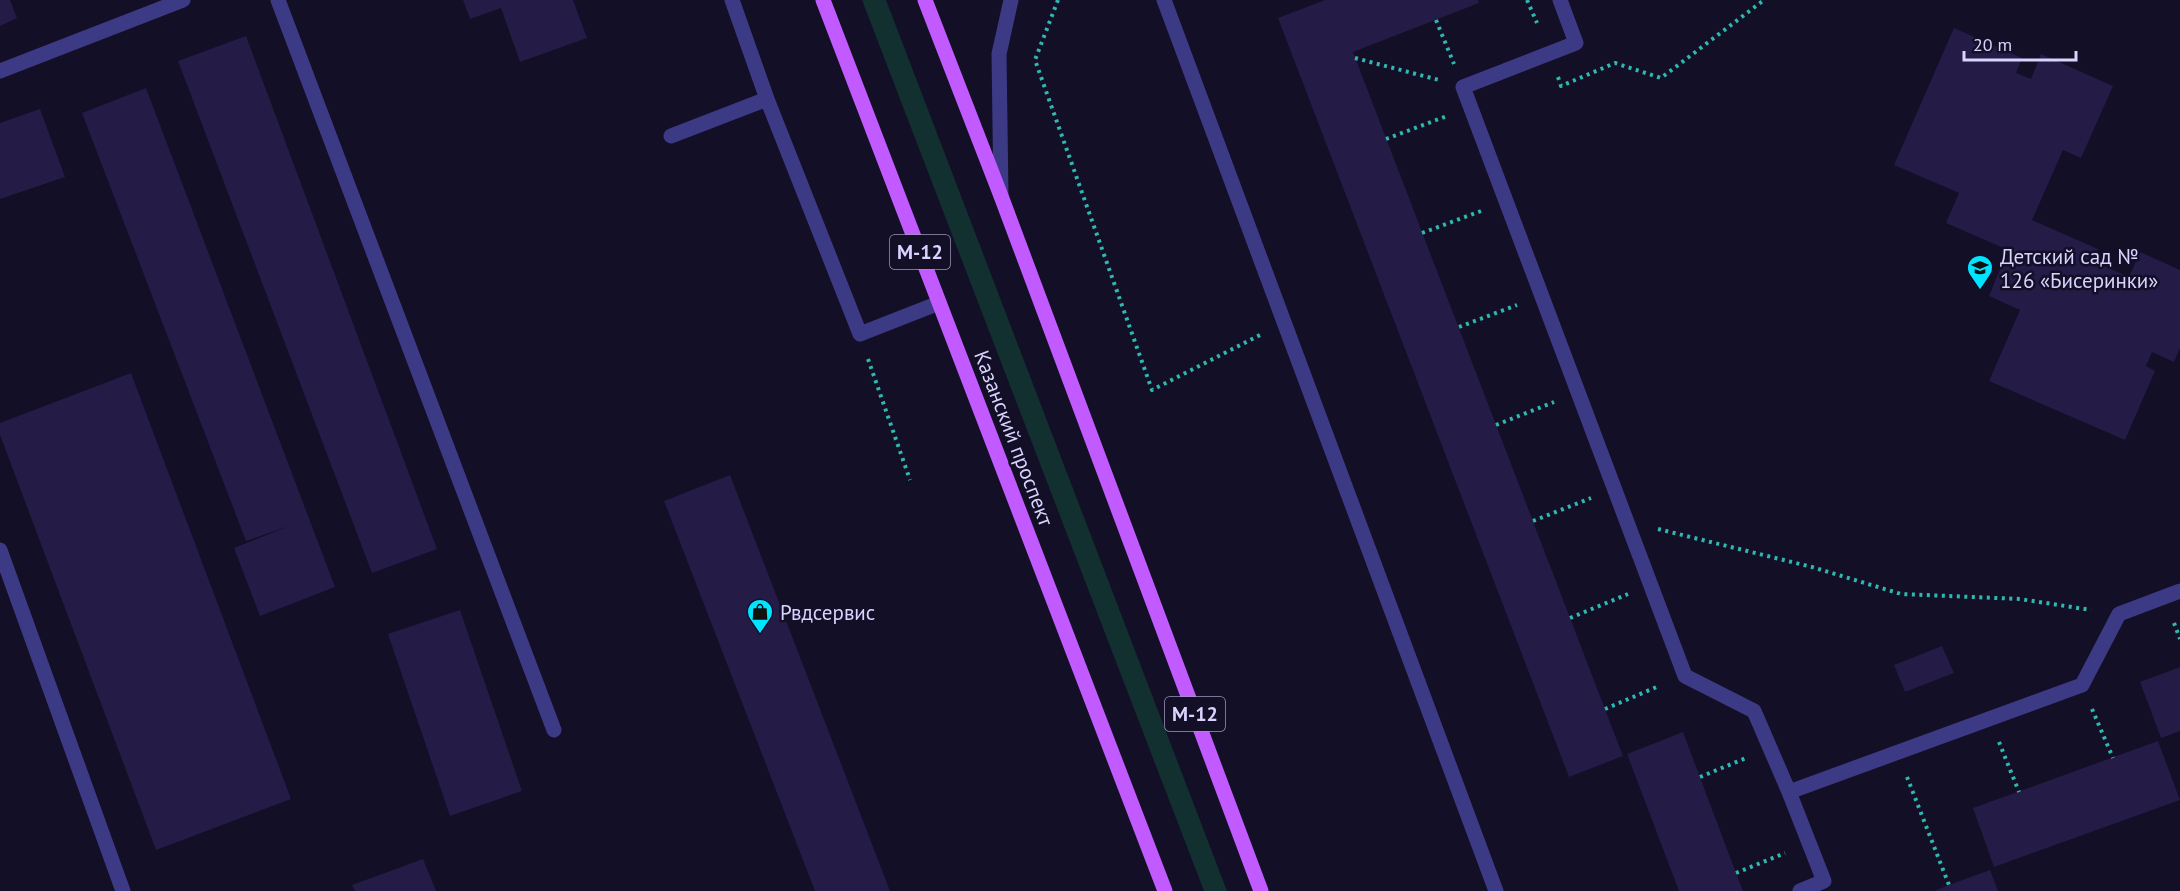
<svg xmlns="http://www.w3.org/2000/svg" width="2180" height="891" font-family="'PT Sans',sans-serif">
<rect width="100%" height="100%" fill="#130f26"/>
<path fill="#12302f" d="M862,0H886L1227,891H1204Z"/>
<path fill="#241b47" d="M0,0H10L17,18L0,26Z
M463,0H573L587,38L520,62L501,8L470,19Z
M1325,0H1478L1479,3L1353,52L1623,756L1569,777L1278,18Z
M1954,28L2022,58L2016,73L2031,79L2041,54L2113,86L2081,158L2063,150L2032,220L2098,249L2093,261L2129,277L2140,252L2180,270V348L2174,362L2152,352L2146,366L2155,371L2125,440L1989,381L2020,310L1989,296L2008,250L1946,223L1959,193L1894,165Z
M246,36L437,549L372,573L178,61Z
M146,88L335,587L260,616L234,548L289,526L246,541L82,113Z
M40,109L65,177L0,199V123Z
M131,373L291,799L156,850L0,435V423Z
M730,475L890,891H815L664,501Z
M460,610L522,791L450,816L388,634Z
M1942,646L1954,673L1905,692L1894,665Z
M2180,667V731L2161,738L2140,682Z
M1683,732L1736,873L1743,891H1679L1627,754Z
M2158,741L2180,800L1994,867L1973,808Z
M423,859L436,891H355L352,885Z
M1990,870L1998,891H1934L1949,885Z"/>
<g fill="none" stroke-linecap="round" stroke-linejoin="round">
<path stroke="#2fb8b0" stroke-width="4" stroke-dasharray="3 4.5" stroke-linecap="butt" d="M1058,0L1035,60L1152,390L1260,335
M1527,0L1537,23
M1436,20L1454,64
M1355,58L1439,80
M1558,77L1561,86L1615,63L1661,78L1764,0
M1386,139L1447,116
M1422,233L1481,211
M1459,327L1517,305
M868,359L910,480
M1496,425L1554,402
M1533,521L1591,498
M1658,529L1812,567L1901,594L2020,599L2091,610
M1570,618L1628,594
M2174,623L2180,639
M1605,709L1659,686
M2092,709L2113,758
M1999,742L2019,792
M1700,777L1746,758
M1907,777L1949,885
M1736,873L1785,853"/>
<path stroke="#3d3a85" stroke-width="15" d="M278,0L554,730
M732,0L767,99L860,334L939,303
M1164,0L1496,891
M1560,0L1576,43L1463,87L1685,676L1754,711L1789,792L2082,685L2119,614L2180,591
M0,71L183,0
M671,136L767,99
M1001,196L999,54L1011,0
M0,550L123,891
M1789,792L1824,881L1800,891"/>
<path stroke="#c25bff" stroke-width="15" d="M823,0L1165,891
M925,0L1001,196L1261,891"/>
</g>
<defs>
<symbol id="school-pin" viewBox="-11 -11 22 30"><path d="M0 17L-7.5 6A9.5 9.5 0 1 1 7.5 6Z" fill="#00e5ff" stroke="#130f26"/><path d="M0-5L7-2L0 1L-7-2ZM-4 1L0 2.5L4 1V4Q0 6-4 4Z" fill="#111"/></symbol>
<symbol id="shop-pin" viewBox="-11 -11 22 30"><path d="M0 17L-7.5 6A9.5 9.5 0 1 1 7.5 6Z" fill="#00e5ff" stroke="#130f26"/><path d="M-5-2.5h2.3a2.7 3.5 0 0 1 5.4 0H5L5.5 6h-11ZM-1.5-2.5h3a1.5 2.3 0 0 0-3 0Z" fill="#111"/></symbol>
</defs>
<g fill-rule="evenodd">
<use href="#school-pin" x="1965" y="253" width="30" height="40"/>
<use href="#shop-pin" x="745" y="597" width="30" height="40"/>
</g>
<g text-anchor="middle" dominant-baseline="central" stroke-width="5" stroke-linejoin="round" paint-order="stroke">
<g fill="#130f26" stroke="#9e99be" stroke-width="1.5">
<rect x="890" y="235" width="60" height="34" rx="4.5"/>
<rect x="1165" y="697" width="60" height="34" rx="4.5"/>
</g>
<g font-size="20" font-weight="bold" fill="#d9d4ff">
<text x="920" y="252">М-12</text>
<text x="1195" y="714">М-12</text>
</g>
<g font-size="21" fill="#d9d4ff" stroke="#130f26" text-anchor="start">
<text x="2000" y="256">Детский сад №<tspan x="2000" dy="24">126 «Бисеринки»</tspan></text>
<text x="780" y="612">Рвдсервис</text>
</g>
<g font-size="21" fill="#d9d4ff" stroke="#130f26">
<text transform="translate(1014 438) rotate(69)">Казанский проспект</text>
</g>
</g>
<path d="M1964 51v9h112v-9" fill="none" stroke="#d9d4ff" stroke-width="3"/>
<text x="1973" y="51" font-size="18" fill="#d9d4ff" stroke="#130f26" stroke-width="4.5" paint-order="stroke">20 m</text>
</svg>
